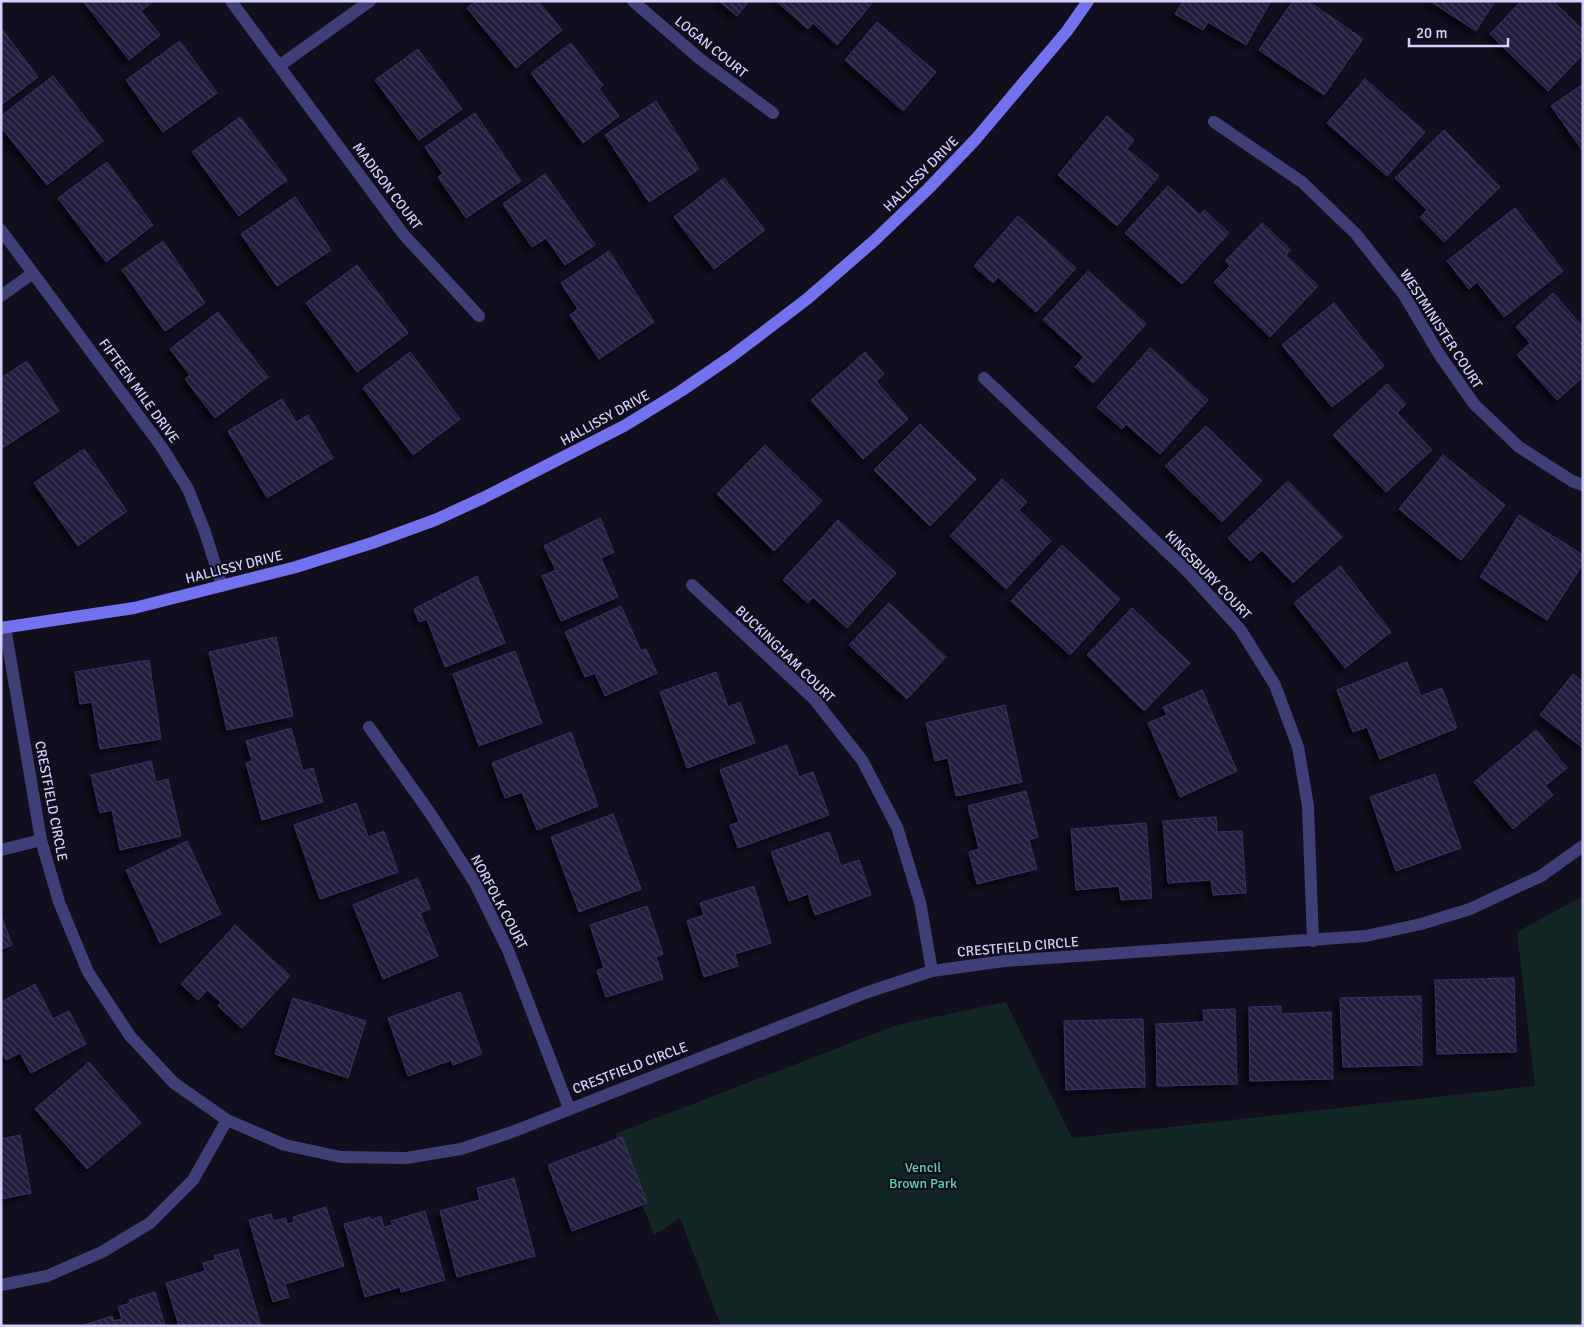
<svg xmlns="http://www.w3.org/2000/svg" width="1584" height="1327" font-family="Signika,sans-serif">
<defs>
<pattern id="building-back-hatch" width="6" height="6" patternUnits="userSpaceOnUse" patternTransform="scale(1.25)"><rect width="6" height="6" fill="#221d3c"/><path d="M-1 5l2 2M0 0l6 6M5-1l2 2" fill="none" stroke="#413d59"/></pattern>
<filter id="shadow"><feDropShadow dx="-4.5" dy="4.5" stdDeviation="2.5" flood-color="#0009"/></filter>
</defs>
<rect width="100%" height="100%" fill="#110e1d"/>
<path fill="#122725" d="M1583,896V1326H721L680,1218L654,1235L615,1134L897,1025L1006,1002L1072,1138L1535,1086L1517,932Z"/>
<path fill="url(#building-back-hatch)" stroke="#3a3166" filter="url(#shadow)" d="M83,1H154L141,11L160,35L129,60Z
M476,1H538L562,30L516,68L467,8Z
M719,1H749L737,16Z
M776,1H874L837,45L813,23L808,29Z
M1183,1H1271L1246,45L1208,22L1203,30L1175,14Z
M1293,1H1308L1363,39L1324,95L1259,50Z
M1430,1H1495L1476,31Z
M1521,1H1553L1583,30V54L1548,91L1490,34Z
M877,22L936,72L903,111L845,60Z
M1,28L38,77L1,105Z
M180,41L217,93L163,132L126,80Z
M571,43L603,85L599,89L619,116L583,143L531,73Z
M418,49L462,109L419,140L375,80Z
M53,76L103,141L47,185L1,127V116Z
M1365,79L1425,132L1387,176L1327,123Z
M1583,84V151L1551,106Z
M656,101L699,169L649,202L605,135Z
M475,113L521,181L466,218L438,177L443,174L425,147Z
M1107,116L1134,140L1127,149L1159,176L1117,226L1058,175Z
M240,117L287,180L239,216L192,152Z
M1444,130L1500,187L1444,242L1420,217L1427,210L1395,178Z
M107,162L153,225L106,262L58,198Z
M545,174L595,245L565,265L546,238L532,247L503,204Z
M724,178L765,230L714,269L674,217Z
M1168,186L1200,215L1204,210L1229,233L1182,284L1125,233Z
M295,197L331,250L277,286L241,234Z
M1515,208L1563,271L1504,317L1477,282L1469,289L1447,261Z
M1018,216L1076,268L1036,312L998,277L993,283L974,266Z
M1262,223L1291,250L1286,255L1318,286L1270,337L1214,282L1230,266L1225,261Z
M163,241L205,303L165,331L122,270Z
M609,251L654,322L599,359L570,315L578,309L561,283Z
M357,265L408,333L357,372L306,303Z
M1088,271L1146,324L1093,383L1075,367L1084,357L1043,320Z
M1553,293L1583,327V377L1557,400L1517,355L1530,343L1516,327Z
M1334,303L1384,366L1332,407L1282,345Z
M218,312L268,377L215,418L185,379L190,375L170,349Z
M1150,348L1208,400L1160,454L1126,424L1122,429L1097,407Z
M410,352L460,419L413,455L363,388Z
M865,352L884,374L876,381L908,419L863,459L811,400Z
M27,361L59,411L1,449V378Z
M1387,384L1406,404L1397,413L1432,450L1386,492L1333,435Z
M282,399L296,422L308,415L333,458L267,498L228,431Z
M920,424L976,479L930,526L874,470Z
M1206,426L1262,481L1222,522L1165,466Z
M765,445L822,501L774,551L717,494Z
M84,449L127,511L78,546L34,483Z
M1443,455L1505,505L1461,560L1399,509Z
M1002,479L1027,502L1019,510L1051,541L1006,589L950,536Z
M1288,481L1342,537L1293,583L1262,550L1250,561L1228,538Z
M1519,515L1583,555V564L1547,620L1480,577Z
M600,518L614,552L601,558L618,597L561,621L542,576L556,570L544,546Z
M838,520L896,573L847,628L813,597L808,603L783,580Z
M1062,545L1120,599L1070,655L1011,601Z
M1340,566L1391,632L1345,668L1294,603Z
M477,576L505,643L445,667L427,619L419,622L414,609Z
M889,603L946,657L907,699L849,645Z
M621,606L641,651L646,649L657,673L605,696L595,673L585,677L565,632Z
M1132,608L1190,663L1144,711L1087,655Z
M276,637L293,716L227,730L209,652Z
M515,651L542,723L479,746L453,674Z
M149,660L161,739L100,749L92,702L80,704L75,672Z
M1407,662L1421,696L1442,688L1457,728L1380,759L1367,727L1353,732L1337,690Z
M716,672L728,707L740,702L755,743L687,768L660,692Z
M1573,674L1583,682V748L1540,715Z
M1202,690L1237,771L1180,797L1148,723L1167,715L1163,707Z
M1005,705L1022,782L956,796L948,758L935,761L926,723Z
M291,728L303,771L313,768L323,802L262,820L246,763L252,761L246,741Z
M1536,730L1567,768L1545,786L1553,795L1513,829L1474,782Z
M571,732L598,806L537,830L522,792L505,798L492,763Z
M787,745L799,777L813,772L829,815L738,848L730,825L739,822L720,770Z
M151,761L156,782L168,779L181,836L120,850L112,810L100,813L91,775Z
M1435,774L1461,848L1396,871L1370,797Z
M1026,791L1038,837L1029,840L1037,869L977,884L969,852L979,849L968,806Z
M356,803L368,837L384,831L398,872L320,899L294,825Z
M613,814L641,889L579,912L551,837Z
M1216,817L1217,832L1242,831L1246,893L1213,895L1211,880L1168,883L1163,821Z
M1146,823L1152,898L1121,900L1119,886L1076,890L1071,829Z
M829,832L841,866L859,860L871,895L815,915L808,894L789,901L771,852Z
M187,841L221,914L160,943L126,870Z
M418,878L430,909L420,913L438,956L383,979L353,905Z
M754,886L771,943L735,954L738,966L704,977L687,921L704,915L700,903Z
M647,906L663,954L656,957L663,979L606,997L597,971L604,968L590,925Z
M1,915L12,945L1,949Z
M235,925L290,976L242,1028L218,1006L221,1002L207,990L198,1000L181,984Z
M1514,978L1516,1052L1437,1054L1435,980Z
M35,984L53,1019L69,1011L86,1044L31,1073L20,1053L6,1060L1,1051V1002Z
M460,992L482,1054L453,1065L451,1060L408,1076L388,1018Z
M1421,996L1422,1065L1343,1067L1340,998Z
M293,998L366,1021L348,1078L275,1054Z
M1281,1006V1014L1331,1012L1333,1079L1250,1081L1249,1007Z
M1235,1009L1237,1084L1157,1086L1156,1024L1204,1022L1203,1010Z
M1143,1019L1145,1087L1066,1090L1064,1021Z
M89,1062L141,1123L87,1169L35,1109Z
M20,1135L31,1193L1,1199V1139Z
M622,1137L647,1203L572,1231L548,1165Z
M514,1178L535,1256L457,1277L440,1211L480,1200L477,1188Z
M326,1207L344,1266L285,1284L289,1297L273,1302L249,1220L271,1214L273,1221L286,1218L287,1224L294,1222L293,1217Z
M425,1211L445,1280L401,1292L400,1287L365,1297L344,1224L370,1217L371,1220L381,1216L384,1227L393,1225L391,1221Z
M238,1249L261,1326H179L166,1283L205,1271L203,1263L215,1260L214,1256Z
M155,1292L165,1326H81L112,1316L114,1321L122,1319L118,1307L130,1303L129,1300Z"/>
<g fill="none" stroke-linecap="round" stroke-linejoin="round">
<path stroke="#3f3f77" stroke-width="12" d="M231,1L404,235L479,316
M633,1L700,59L773,113
M279,66L370,1
M1214,122L1302,182L1356,234L1404,295L1439,354L1474,404L1519,447L1572,481L1583,485
M1,230L161,446L188,489L205,532L222,586
M1,296L33,273
M984,378L1187,571L1240,629L1275,685L1298,747L1308,806L1313,941
M692,585L814,699L862,760L897,827L920,902L932,971
M5,627L41,840L59,902L88,972L130,1036L174,1083L227,1120L285,1145L341,1157L406,1158L461,1149L512,1132L868,992L932,971L1004,961L1366,936L1421,924L1470,909L1541,876L1583,846
M369,727L430,813L475,883L508,950L569,1108
M1,850L41,840
M1,1285L47,1276L102,1252L150,1223L193,1180L227,1120"/>
<path stroke="#7272ef" stroke-width="12" d="M1,628L134,608L296,567L372,543L435,520L483,498L624,426L681,391L732,356L807,299L875,240L928,189L975,140L1067,31L1088,1"/>
</g>
<g text-anchor="middle" dominant-baseline="central" stroke-width="4.5" stroke-linejoin="round" paint-order="stroke">
<g font-size="14" fill="#d4d0fa" stroke="#110e1d">
<text transform="translate(711 47) rotate(39)">LOGAN COURT</text>
<text transform="translate(921 174) rotate(-45)">HALLISSY DRIVE</text>
<text transform="translate(387 186) rotate(53)">MADISON COURT</text>
<text transform="translate(1441 329) rotate(57)">WESTMINISTER COURT</text>
<text transform="translate(139 391) rotate(54)">FIFTEEN MILE DRIVE</text>
<text transform="translate(605 418) rotate(-29)">HALLISSY DRIVE</text>
<text transform="translate(234 567) rotate(-14)">HALLISSY DRIVE</text>
<text transform="translate(1208 575) rotate(46)">KINGSBURY COURT</text>
<text transform="translate(785 654) rotate(44)">BUCKINGHAM COURT</text>
<text transform="translate(51 801) rotate(79)">CRESTFIELD CIRCLE</text>
<text transform="translate(499 902) rotate(62)">NORFOLK COURT</text>
<text transform="translate(1018 947) rotate(-5)">CRESTFIELD CIRCLE</text>
<text transform="translate(630 1068) rotate(-21)">CRESTFIELD CIRCLE</text>
</g>
<g font-size="14" fill="#65d0b3" stroke="#110e1d">
<text x="923" y="1167">Vencil<tspan x="923" dy="16">Brown Park</tspan></text>
</g>
</g>
<rect width="1584" height="1327" fill="none" stroke="#d4d0fa" stroke-width="5"/>
<path d="M1409 38v8h99v-8" fill="none" stroke="#d4d0fa" stroke-width="2.5"/>
<text x="1416" y="38" font-size="15" fill="#d4d0fa" stroke="#110e1d" stroke-width="4" paint-order="stroke">20 m</text>
</svg>
